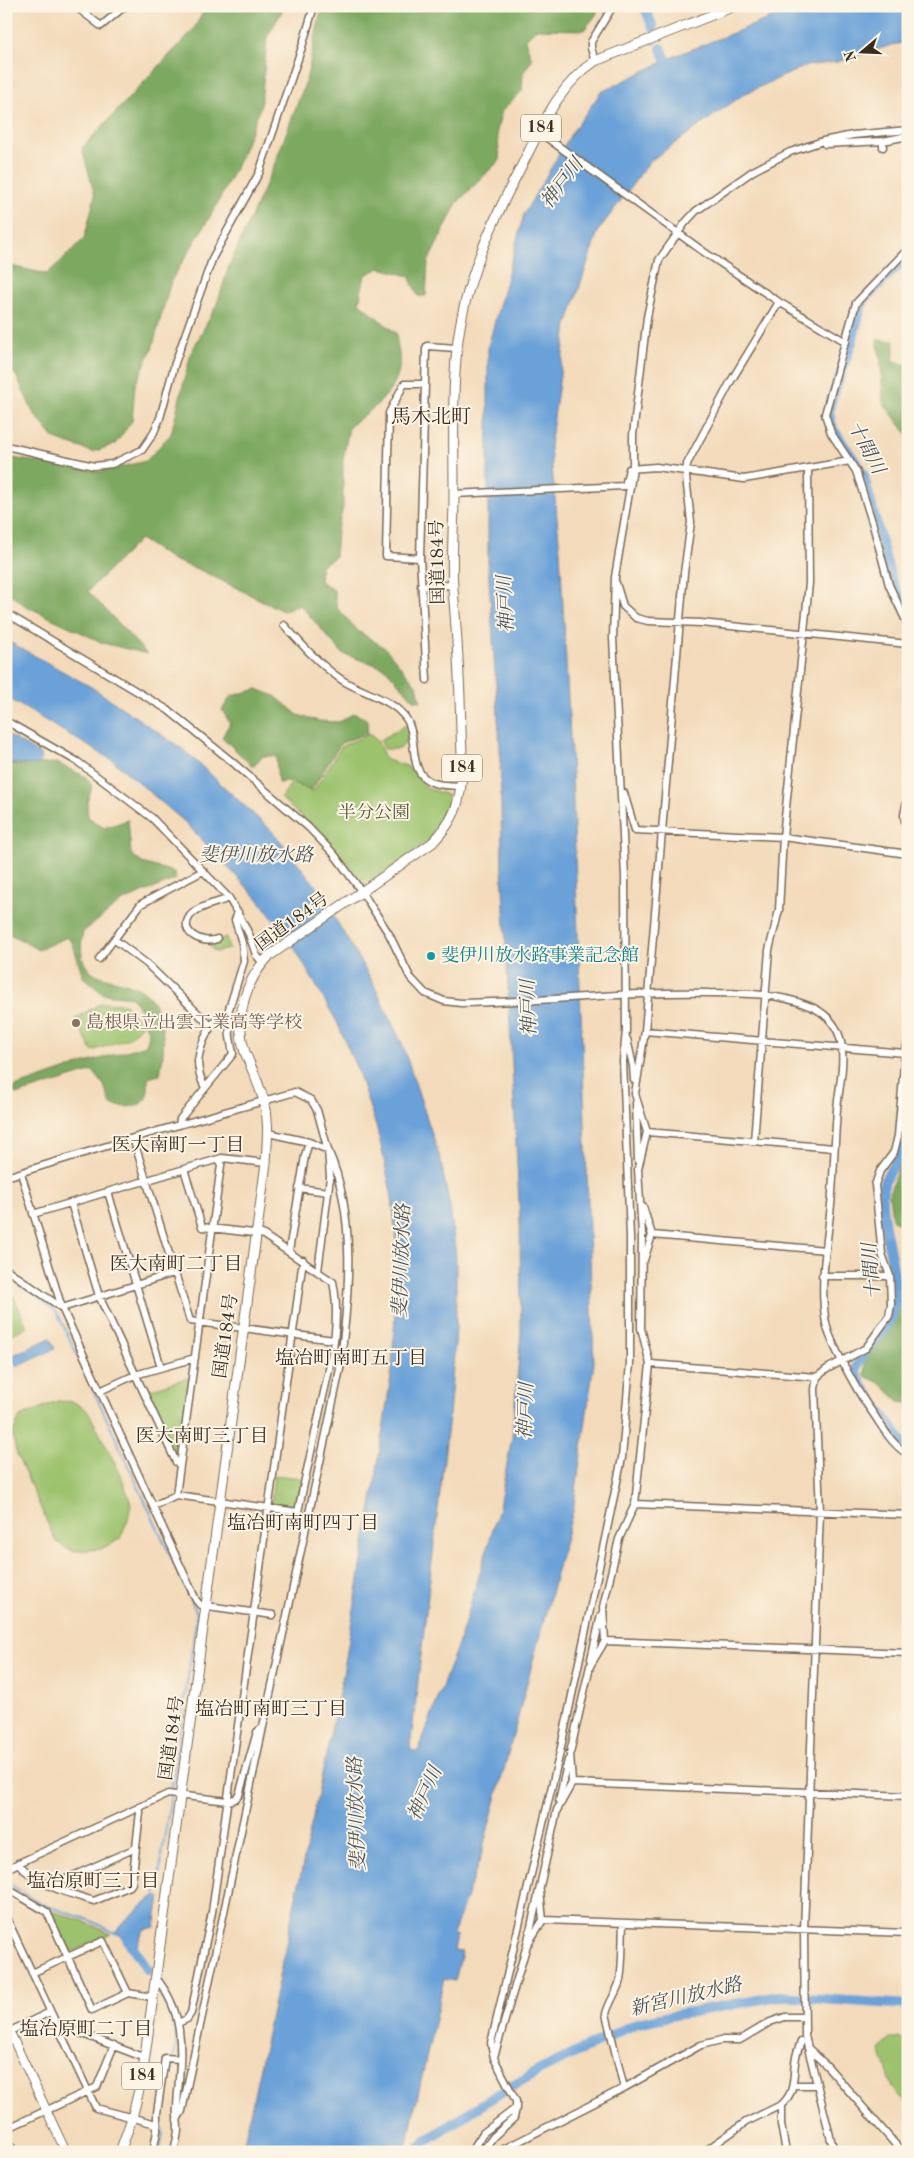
<svg xmlns="http://www.w3.org/2000/svg" width="914" height="2158" font-family="'Old Standard TT','Noto Serif JP',serif">
<rect width="100%" height="100%" fill="#fcf5e5"/>
<filter id="ink" filterUnits="userSpaceOnUse"><feTurbulence type="fractalNoise" baseFrequency=".02" numOctaves="2"/><feDisplacementMap in="SourceGraphic" scale="10" xChannelSelector="R" yChannelSelector="G"/><feConvolveMatrix kernelMatrix="1 2 1 2 8 2 1 2 1" color-interpolation-filters="sRGB"/></filter>
<filter id="wash" filterUnits="userSpaceOnUse"><feTurbulence type="fractalNoise" baseFrequency=".0096" numOctaves="4" result="noise"/><feDisplacementMap in="SourceGraphic" scale="20" xChannelSelector="R" yChannelSelector="G"/><feGaussianBlur stdDeviation="1.12" result="paint"/><feColorMatrix in="noise" values="0 0 0 0 0 0 0 0 0 0 0 0 0 0 0 0 0 1.4 0 .05"/><feComposite in="paint" operator="in"/></filter>
<g filter="url(#wash)">
<rect width="100%" height="100%" fill="#f3daba"/>
<path fill="#9cc26d" stroke="#6c7646" d="M406,725L409,737L407,738L404,745L399,749H385L380,740Z
M369,734L377,740L386,760L407,766L427,788L447,795L453,807L435,836L393,867L366,883L323,837L281,798L292,782L313,792L342,746Z
M226,937L229,949L215,952L208,944Z
M101,1003L125,1004L142,1025L129,1038L92,1051L75,1019Z
M6,1288L12,1293L27,1327L6,1337Z
M190,1377L180,1458H177L145,1391Z
M57,1401L74,1402L88,1411L121,1475L131,1504L128,1519L120,1539L101,1549L73,1551L56,1542L17,1455L12,1434L20,1417Z
M274,1475L302,1478L297,1510L274,1507L271,1502Z
M48,1910L83,1921L111,1934L70,1953L68,1952Z
M891,2038L908,2039V2105L893,2088L880,2050Z"/>
<path fill="#7da860" stroke="#5c693f" d="M206,6H285L267,37L261,105L240,159L214,210L171,281L152,349L135,385L132,421L115,444L93,452L55,439L34,414L16,375L6,368V265L47,274L84,239L95,196L82,148L194,29Z
M322,6H599L596,15L584,30L536,29L525,40L532,60L523,73L522,91L502,111L497,130L500,160L457,203L428,262L426,296H418L409,276L380,268L365,275L359,303L396,333C397,344 401,358 399,369C395,395 368,412 349,427L343,460V508L337,530L335,557L321,565L320,581L334,590L337,608L358,631L385,648L417,686L421,701L414,700L385,668L343,654L300,605L283,611L200,570L173,560L140,539L88,591L147,654L103,643L26,606L6,591V457L100,472L146,461L171,434L191,353L217,304L229,266L273,168L306,81Z
M877,340L895,341L893,361L908,365V435L883,403L881,362Z
M257,689L275,696L298,715L319,721L339,722L354,713L368,720L367,733L341,743L311,791L292,782L278,783L276,756H263L253,767L222,737L230,723L222,710L231,696Z
M6,763L16,765L57,763L86,777L92,787L87,802L88,817L104,828L128,820L131,854L142,863L174,872L176,879L121,902L83,932C71,995 127,967 152,1000C155,1003 156,1010 158,1014C166,1039 164,1049 160,1075L148,1078C148,1083 149,1090 147,1095C143,1110 122,1107 111,1105L104,1085L93,1071L19,1094L13,1093L15,1087L79,1065L146,1045L149,1035L141,1012L132,997L103,994L83,977L73,944L67,937L38,950L14,936H6Z
M908,1149V1231L892,1219L889,1194L902,1156Z
M899,1295H908V1403L900,1402L880,1383L865,1376V1360L894,1318Z"/>
<path fill="#6ba1d8" stroke="#53667b" d="M801,6H908V42L892,45L837,62L806,66L744,94L650,161L598,231L567,325L550,446L560,550L572,774L594,1363L573,1511L480,1859L453,1935L457,1936L454,1951L462,1952L455,1981L444,1979L405,2152H242L343,1675L377,1471L392,1369L398,1260L392,1197L378,1132L357,1069L336,1020L295,949L259,900L186,823L112,760L6,697V640L93,688L184,750L274,833L316,886L372,981L403,1046L440,1158L450,1207L456,1256V1330L449,1416L410,1749L416,1752L419,1749L461,1636L498,1512L512,1438L521,1333L520,1222L502,868L500,747L488,565V347L524,214L571,134L601,92L675,56Z
M6,734L41,755L39,765L6,763Z
M50,1338L55,1349L17,1367L11,1356Z
M153,1897H160L155,1927L143,1930L137,1946L132,1950L124,1939L116,1933L121,1924Z"/>
<g fill="none" stroke-linecap="round" stroke-linejoin="round">
<path stroke="#6ba1d8" stroke-width="2" d="M6,1274L57,1312L197,1613L156,1897
M6,1882L41,1904L89,1920L117,1934
M159,2152L163,2133L161,2120L177,2041L174,2026L161,1995"/>
<path stroke="#6ba1d8" stroke-width="10" d="M644,6L653,27
M661,48L672,72
M908,256L865,298L860,310L852,342L830,404L829,413L833,429L863,473L891,579L908,613
M908,1068C906,1085 904,1101 902,1118C901,1129 902,1141 899,1152C894,1170 883,1173 882,1197C881,1230 902,1281 894,1310C887,1334 862,1348 855,1371L863,1387L901,1440L908,1447
M127,1939L148,1970
M414,2152L427,2140L495,2096L540,2070L637,2023L670,2016L779,1996L908,2005"/>
</g>
</g>
<g filter="url(#ink)">
<g fill="none" stroke-linecap="round" stroke-linejoin="round">
<defs>
<path id="minor" d="M75,6L101,26L125,6
M595,61L591,48V42L613,6
M539,132L704,252L779,302L846,342
M883,141L908,136
M825,144L883,141V147
M908,249L856,303L825,414L831,433L856,471L873,525L889,585L908,625
M6,446L94,466L112,464L142,450L153,434L160,418L175,363L213,257L259,173L302,47L314,6
M454,494L625,486L629,469L656,467L744,479L850,461
M420,558L386,556L389,413L404,384H424
M616,583L623,606L636,618L648,621L701,623L908,644
M421,586L453,585
M6,613L168,710L230,760L308,827L334,854L362,892L389,934L410,977L425,993L444,1001L461,1003C544,1002 626,991 709,993C742,993 778,993 809,1006C823,1011 836,1023 840,1038C846,1060 839,1087 837,1109C835,1137 834,1165 832,1193C829,1237 818,1279 826,1323C829,1341 859,1394 870,1409C881,1424 891,1445 908,1454
M284,625C302,645 320,665 342,680C362,693 394,699 407,720C419,740 406,774 434,783C442,786 452,785 461,786
M427,680L420,558L426,349L427,346L457,348
M6,721L78,762L152,818L229,898L249,934L256,955L263,963
M624,793L635,830L783,837L908,854
M908,796L904,815L908,838
M217,939C202,945 178,932 190,916C197,906 218,903 229,898
M115,940L147,964L211,1026
M99,959L141,904L203,871
M645,1031L905,1053
M627,1039L633,1066L634,1080
M205,1088C201,1080 198,1070 198,1061C200,1046 211,1016 228,1014
M636,1103L638,1160
M179,1125L180,1119L233,1054L230,1037L228,1012L244,961L242,943L235,920L238,912
M647,1132L834,1148
M133,1138L190,1321L334,1340
M754,1141L769,950L779,910L783,837L809,583L808,468
M21,1173L62,1308L196,1600L200,1605L273,1615
M6,1177L133,1138L295,1092L311,1100L317,1110L328,1150L330,1177L318,1271
M299,1188L328,1192
M108,1192L161,1367
M71,1203L99,1296L176,1462L180,1465
M643,1207L652,1235L826,1250
M33,1214L222,1158L266,1163
M289,1251L305,1156L309,1142
M644,1260L652,1235
M6,1269L62,1308L174,1273
M822,1276H890
M650,1364L817,1377
M100,1391L135,1375L195,1358
M176,1495L222,1158
M635,1504L908,1515
M153,1506L176,1495L298,1512C305,1478 313,1444 320,1410C329,1369 342,1324 333,1282L262,1234L202,1227L184,1169
M605,1641L908,1653
M591,1659L601,1615
M572,1783L908,1796
M559,1801L568,1760
M18,1863C36,1885 68,1893 94,1901L130,1886L132,1883L140,1812L139,1807
M6,1869L168,1794L228,1801L235,1799L239,1795L257,1732L263,1727L340,1369C348,1299 358,1217 328,1150L309,1142L268,1133
M52,1887L59,1882L136,1848
M6,1888L47,1912L92,2010L128,1993L152,1997
M6,1917L96,2108L156,2124
M543,1920L908,1933
M623,1924C622,1942 623,1962 620,1980C617,1993 609,2001 606,2014L624,2088
M527,1945L557,1810L572,1783L570,1753L590,1666L605,1641L603,1607L619,1539L635,1504L650,1364L641,1328L642,1235L638,1169L647,1132L635,1094L645,1031L684,573L691,522L686,477L687,464L731,381L779,302
M32,1973L103,1941L128,1993
M155,1977C189,2016 180,2059 177,2106C176,2114 178,2121 178,2129C178,2136 175,2145 174,2152
M178,2023L187,2019L191,2013L212,1912L303,1260
M59,2032L70,2029L145,2058
M6,2033L50,2012
M808,2048L828,2067L902,2152
M494,2057L527,1945L543,1920L540,1891
M794,2085H817
M177,2120L182,2111L263,1727
M6,2129L97,2087L114,2045
M6,2136L14,2152
M153,2152L157,2131V2113L165,2058L180,2059
M471,2152L483,2133L516,2108V2101L494,2058L491,2043L560,1752L622,1458L630,1363V1237L623,1061L626,1031L625,876L613,638L615,577L633,469V435L647,317L659,260L685,223L696,211L753,171L790,152L823,141L853,135L908,130
M482,2152L493,2137L514,2118L516,2108
M498,2152L624,2088L701,2045L721,2040H740L770,2022L785,2017H804
M704,2152L746,2122L781,2105
M786,2152L781,2125V2105C797,2092 792,2075 796,2057C797,2052 799,2047 801,2042
M834,2152L805,2036L804,1930L820,1512L815,1389L817,1377L827,1369L866,1348L889,1316L891,1305L890,1276L882,1254L875,1185L880,1171L894,1152L898,1136L905,1053L908,1042"/>
<path id="major" d="M6,2024L66,2152"/>
<path id="highway" d="M120,2152L132,2118L142,2078L266,1163C267,1142 270,1119 263,1098C258,1082 251,1067 245,1052C234,1018 245,981 269,956L432,843C444,831 454,818 458,801C464,778 462,754 461,731C460,683 457,636 453,589C451,558 454,525 454,494C454,445 452,396 457,348C464,282 492,222 522,165C542,126 558,86 595,61L735,6"/>
</defs>
<use href="#minor" stroke="#7b6855" stroke-width="9"/>
<use href="#major" stroke="#7b6855" stroke-width="10"/>
<use href="#highway" stroke="#7b6855" stroke-width="11"/>
<use href="#minor" stroke="#fff" stroke-width="6"/>
<use href="#major" stroke="#fff" stroke-width="8"/>
<use href="#highway" stroke="#fff" stroke-width="9"/>
</g>
</g>
<circle fill="#0f9aa8" stroke="#fcf5e5" stroke-width="2" cx="431" cy="956" r="5"/>
<circle fill="#8d6e63" stroke="#fcf5e5" stroke-width="2" cx="76" cy="1023" r="5"/>
<g text-anchor="middle" dominant-baseline="central" stroke-width="4" stroke-linejoin="round" paint-order="stroke">
<g fill="#fcf5e5" stroke="#75675a" stroke-width="1">
<rect x="521" y="114.5" width="40" height="27" rx="4"/>
<rect x="442" y="754.5" width="40" height="27" rx="4"/>
<rect x="122" y="2062.5" width="40" height="27" rx="4"/>
</g>
<g font-size="16" font-weight="bold" fill="#3b2a1e">
<text x="541" y="128">184</text>
<text x="462" y="768">184</text>
<text x="142" y="2076">184</text>
</g>
<g font-size="18" fill="#3b2a1e" stroke="#fcf5e5">
<text transform="translate(438 562) rotate(-91)">国道184号</text>
<text transform="translate(292 922) rotate(-36)">国道184号</text>
<text transform="translate(226 1336) rotate(-82)">国道184号</text>
<text transform="translate(172 1738) rotate(-82)">国道184号</text>
</g>
<g font-size="18" fill="#585836" stroke="#fcf5e5">
<text x="374" y="813">半分公園</text>
</g>
<g font-size="18" fill="#0d838f" stroke="#fcf5e5" text-anchor="start">
<text x="441" y="956">斐伊川放水路事業記念館</text>
</g>
<g font-size="18" fill="#785e54" stroke="#fcf5e5" text-anchor="start">
<text x="86" y="1023">島根県立出雲工業高等学校</text>
</g>
<g font-size="19" font-style="italic" fill="#4c545f" stroke="#fcf5e5">
<text transform="translate(563 184) rotate(-53)">神戸川</text>
<text transform="translate(865 448) rotate(62)">十間川</text>
<text transform="translate(507 604) rotate(-93)">神戸川</text>
<text x="256" y="856">斐伊川放水路</text>
<text transform="translate(530 1008) rotate(-92)">神戸川</text>
<text transform="translate(403 1261) rotate(-88)">斐伊川放水路</text>
<text transform="translate(873 1271) rotate(-95)">十間川</text>
<text transform="translate(527 1411) rotate(-88)">神戸川</text>
<text transform="translate(426 1794) rotate(-66)">神戸川</text>
<text transform="translate(358 1814) rotate(-92)">斐伊川放水路</text>
<text transform="translate(686 1998) rotate(-13)">新宮川放水路</text>
</g>
<g font-size="19" fill="#3b2a1e" stroke="#fcf5e5">
<text x="178" y="1146">医大南町一丁目</text>
<text x="176" y="1265">医大南町二丁目</text>
<text x="351" y="1359">塩冶町南町五丁目</text>
<text x="202" y="1437">医大南町三丁目</text>
<text x="303" y="1524">塩冶町南町四丁目</text>
<text x="271" y="1710">塩冶町南町三丁目</text>
<text x="93" y="1882">塩冶原町三丁目</text>
<text x="86" y="2030">塩冶原町二丁目</text>
</g>
<g font-size="20" fill="#3b2a1e" stroke="#fcf5e5">
<text x="431" y="418">馬木北町</text>
</g>
</g>
<rect width="914" height="2158" fill="none" stroke="#fcf5e5" stroke-width="25"/>
<g transform="translate(862 52) rotate(251)" stroke="#fcf5e5" stroke-width="4" paint-order="stroke">
<path d="M0-4L9 19L0 12L-9 19Z" fill="#3b2a1e"/>
<text y="-8" font-size="14" font-weight="bold" text-anchor="middle" fill="#3b2a1e">N</text>
</g>
</svg>
